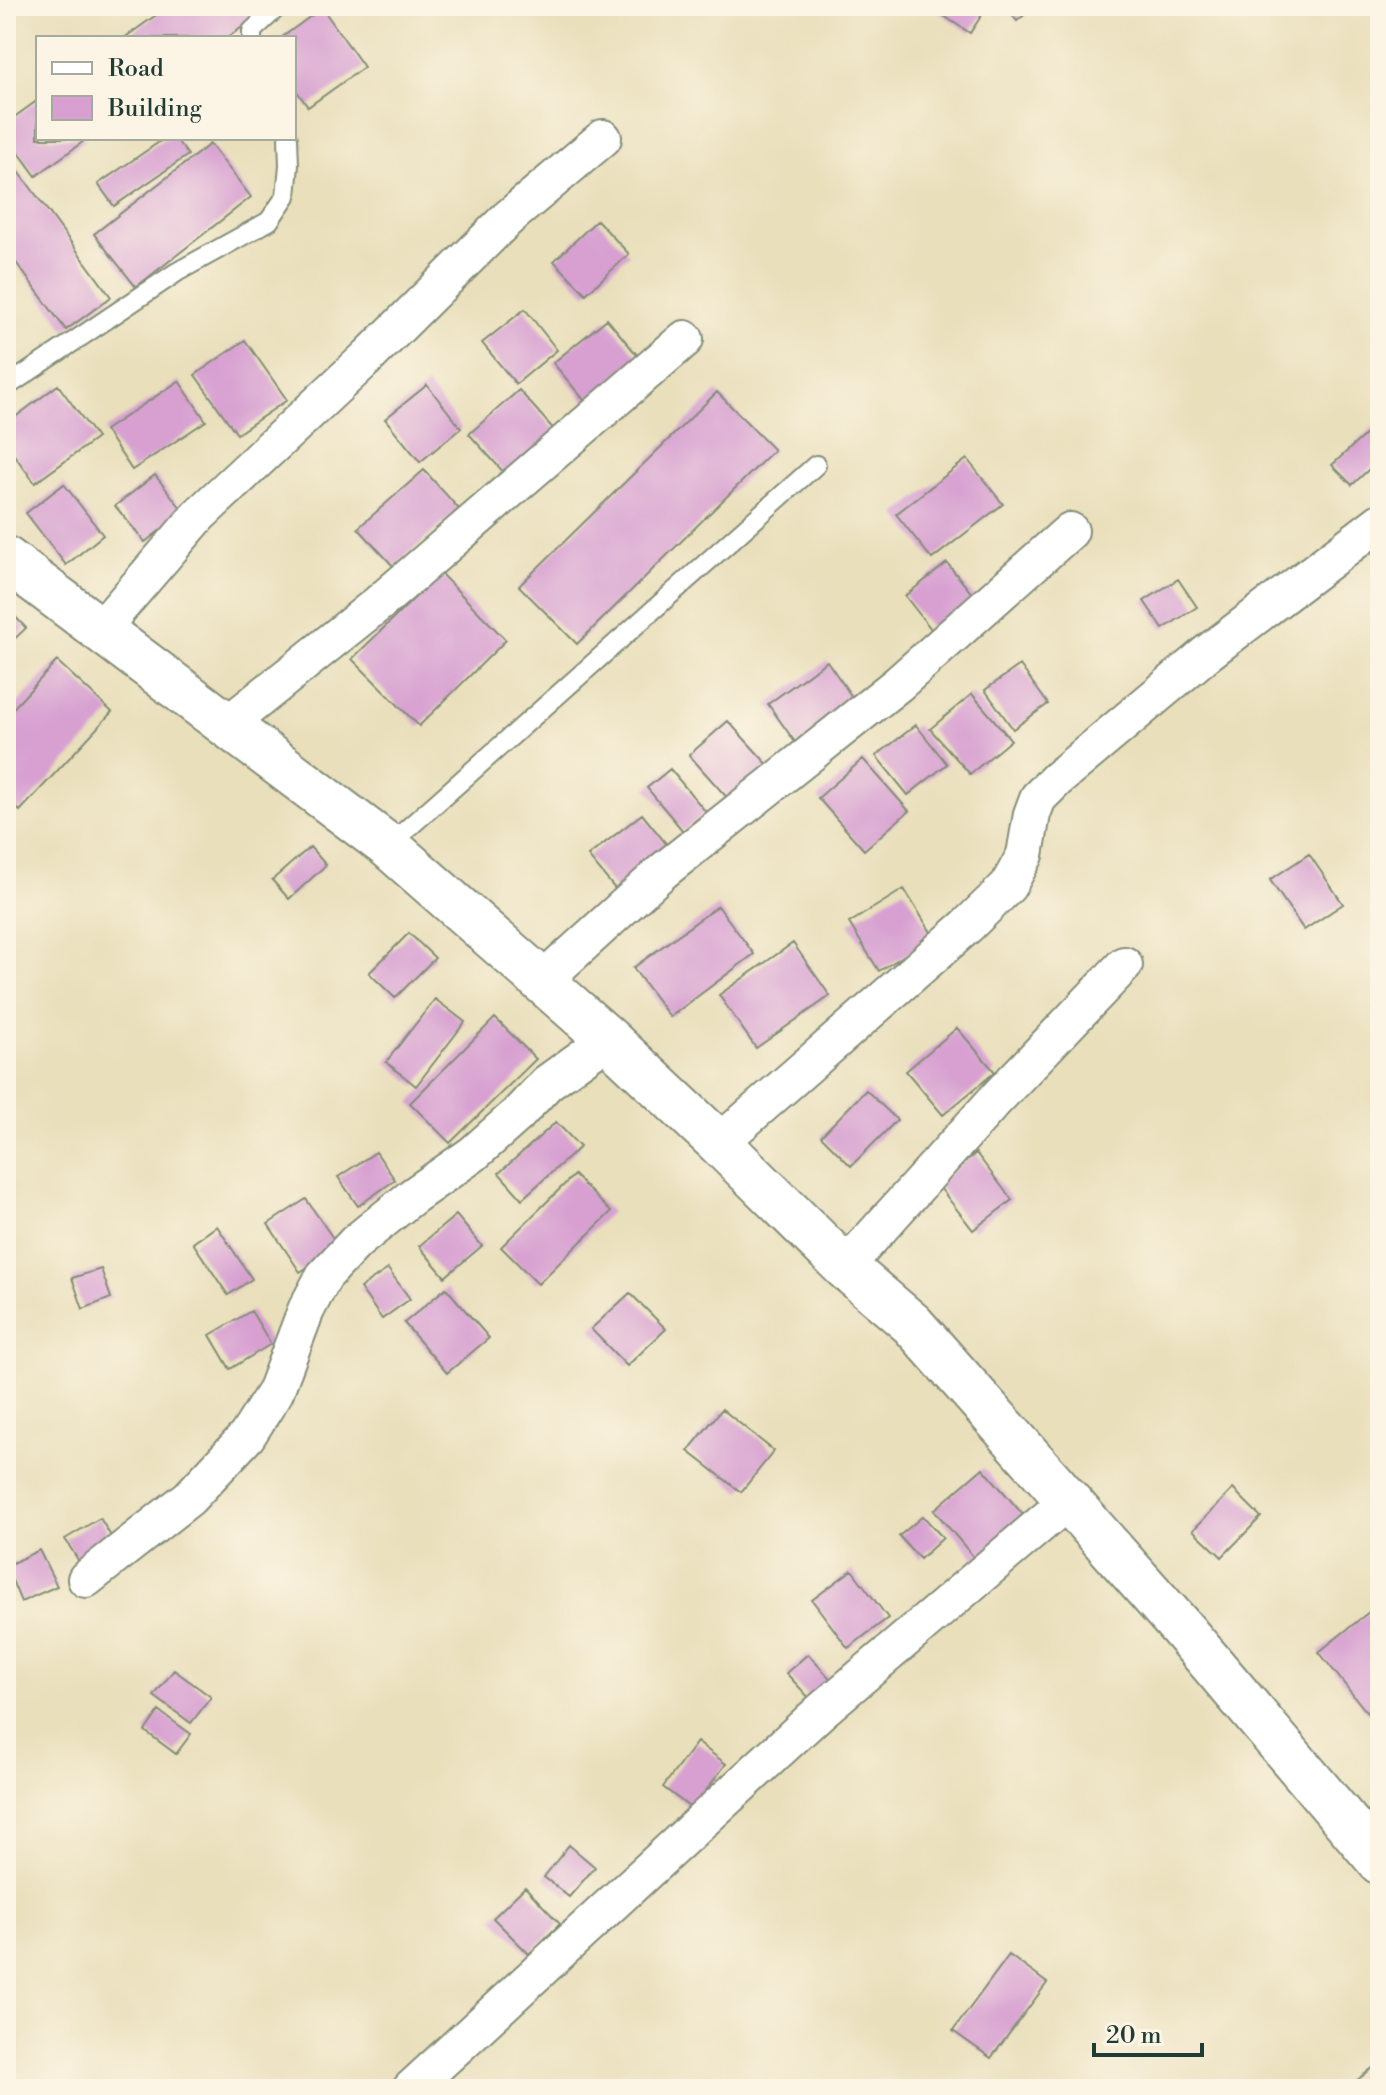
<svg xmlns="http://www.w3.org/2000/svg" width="1386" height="2095" font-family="'Libre Bodoni',serif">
<rect width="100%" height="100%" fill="#fcf5e5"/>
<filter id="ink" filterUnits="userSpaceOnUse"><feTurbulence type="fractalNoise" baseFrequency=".0125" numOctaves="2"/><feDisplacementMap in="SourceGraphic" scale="16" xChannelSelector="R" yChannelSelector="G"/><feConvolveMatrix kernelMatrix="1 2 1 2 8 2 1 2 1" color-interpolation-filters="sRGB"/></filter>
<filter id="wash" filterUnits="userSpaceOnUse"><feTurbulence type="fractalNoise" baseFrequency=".006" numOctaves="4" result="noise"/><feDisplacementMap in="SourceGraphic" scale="32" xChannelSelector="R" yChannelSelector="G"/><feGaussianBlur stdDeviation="1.8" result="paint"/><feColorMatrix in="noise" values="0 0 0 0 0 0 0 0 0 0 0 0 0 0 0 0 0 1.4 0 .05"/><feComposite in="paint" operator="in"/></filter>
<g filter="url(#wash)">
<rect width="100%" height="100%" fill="#e9dfbb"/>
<g id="blocks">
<path fill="#d7a0d1" d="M169,6H271L227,38H124Z
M929,6H985L987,7L970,33Z
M1005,6H1035L1017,21Z
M322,8L364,67L308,107L294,87V38H281Z
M38,100V138H88L36,176L6,135V123Z
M165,138H175L188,155L114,206L98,184Z
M210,144L251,197L136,287L94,234Z
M6,154L111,297L66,330L6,249Z
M597,220L629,254L586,294L554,261Z
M525,309L557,350L516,384L482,343Z
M607,319L642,361L589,406L553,363Z
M245,340L287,400L237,434L195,375Z
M179,381L206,421L132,470L105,430Z
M58,385L97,438L35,483L6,444V424Z
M427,385L461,428L420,462L385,419Z
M519,390L556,432L507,476L469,434Z
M717,392L774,450L577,644L519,586Z
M1380,421V459L1352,485L1332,465Z
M967,459L1003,504L932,559L896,514Z
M424,470L459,509L394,567L358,528Z
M155,475L184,512L145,542L115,506Z
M64,484L103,535L66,565L26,513Z
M947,563L982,606L939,639L905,596Z
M440,573L506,640L419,726L352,659Z
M1178,579L1197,607L1163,629L1144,601Z
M6,607L26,628L6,647Z
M57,661L112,712L20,811L6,798V716Z
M827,661L859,707L800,749L768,704Z
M1020,665L1048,704L1013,729L985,690Z
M972,694L1011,740L970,774L930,729Z
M728,721L769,766L730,801L689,755Z
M916,725L947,764L908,795L876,756Z
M863,759L909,811L864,850L818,798Z
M670,769L706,812L683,831L647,788Z
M642,814L673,852L620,895L588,856Z
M310,847L326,865L289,899L272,880Z
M1309,854L1343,904L1304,930L1270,880Z
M904,889L934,937L879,971L849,923Z
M718,906L754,954L670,1017L633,968Z
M409,933L435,958L395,998L369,973Z
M793,943L830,996L756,1048L719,995Z
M435,999L465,1022L416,1086L386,1062Z
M495,1018L536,1059L450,1143L410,1103Z
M957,1028L995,1072L943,1115L906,1071Z
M866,1090L897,1120L851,1166L821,1136Z
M556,1122L580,1147L522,1199L499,1173Z
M376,1152L395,1180L358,1206L338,1177Z
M976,1153L1012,1200L973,1230L937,1184Z
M574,1175L611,1212L538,1284L501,1247Z
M306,1199L339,1247L300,1272L268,1224Z
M456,1215L482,1246L445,1277L419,1246Z
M217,1226L252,1279L228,1295L193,1243Z
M101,1269L111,1298L83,1309L72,1278Z
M388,1269L410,1299L382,1319L360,1288Z
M446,1288L489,1338L447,1373L404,1323Z
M630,1293L666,1329L627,1366L591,1329Z
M251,1311L271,1344L230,1369L210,1335Z
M722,1409L774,1451L741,1492L688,1451Z
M983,1468L1025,1517L976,1560L934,1510Z
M1233,1489L1261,1517L1222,1557L1193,1530Z
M923,1516L943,1538L920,1559L899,1536Z
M100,1518L115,1543L80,1563L65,1539Z
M39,1550L57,1586L21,1602L6,1566Z
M852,1570L888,1618L848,1648L812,1600Z
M1380,1603V1729L1319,1652Z
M808,1654L833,1682L812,1701L786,1673Z
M174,1670L211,1697L191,1723L154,1696Z
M159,1711L191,1734L176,1754L145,1731Z
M697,1742L726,1764L692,1809L663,1787Z
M569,1845L595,1867L569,1897L544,1877Z
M525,1887L560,1924L529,1954L493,1918Z
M1009,1955L1047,1983L991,2058L953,2031Z
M1380,2062V2089H1346Z"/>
</g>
</g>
<g filter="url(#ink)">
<use href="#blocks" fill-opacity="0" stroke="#848e78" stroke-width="2"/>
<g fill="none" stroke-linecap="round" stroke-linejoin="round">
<defs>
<path id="service" d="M252,38V31L279,6
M6,387L177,272L269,221L286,196L289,165L288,138
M388,846L816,465"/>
<path id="minor" d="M101,629L199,515L369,356L507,219L603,138
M228,724L379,603L685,339
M541,982L663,871L898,684L1070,531
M719,1143L967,926L1008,886L1025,855L1032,814L1038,798L1056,780L1206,654L1380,522
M845,1267L997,1098L1124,965
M86,1579L189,1498L247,1436L275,1392L306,1310L324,1276L356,1242L413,1196L473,1154L517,1115L547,1083L608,1039
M411,2089L821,1711L1068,1501"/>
<path id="trunk" d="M6,559L388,846L608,1039L719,1143L845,1267L912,1324L1183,1630L1380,1862"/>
</defs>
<use href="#service" stroke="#848e78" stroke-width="22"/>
<use href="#minor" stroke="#848e78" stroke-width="40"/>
<use href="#trunk" stroke="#848e78" stroke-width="48"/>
<use href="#service" stroke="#fff" stroke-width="18"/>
<use href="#minor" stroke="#fff" stroke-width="36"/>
<use href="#trunk" stroke="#fff" stroke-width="44"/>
</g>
</g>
<rect width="1386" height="2095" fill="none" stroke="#fcf5e5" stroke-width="32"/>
<rect x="36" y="36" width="260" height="104" fill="#fcf5e5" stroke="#a4ab9e" stroke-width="2"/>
<rect x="52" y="62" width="40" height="12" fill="#ffffff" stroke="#a4ab9e" stroke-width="2"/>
<text x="108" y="76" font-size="24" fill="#1f3d34">Road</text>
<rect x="52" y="96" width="40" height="24" fill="#d7a0d1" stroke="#a4ab9e" stroke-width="2"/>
<text x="108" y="116" font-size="24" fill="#1f3d34">Building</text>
<path d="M1094 2043v12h108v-12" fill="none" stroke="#1f3d34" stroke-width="4"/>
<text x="1106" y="2043" font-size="24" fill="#1f3d34" stroke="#fcf5e5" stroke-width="6" paint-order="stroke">20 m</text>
</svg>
